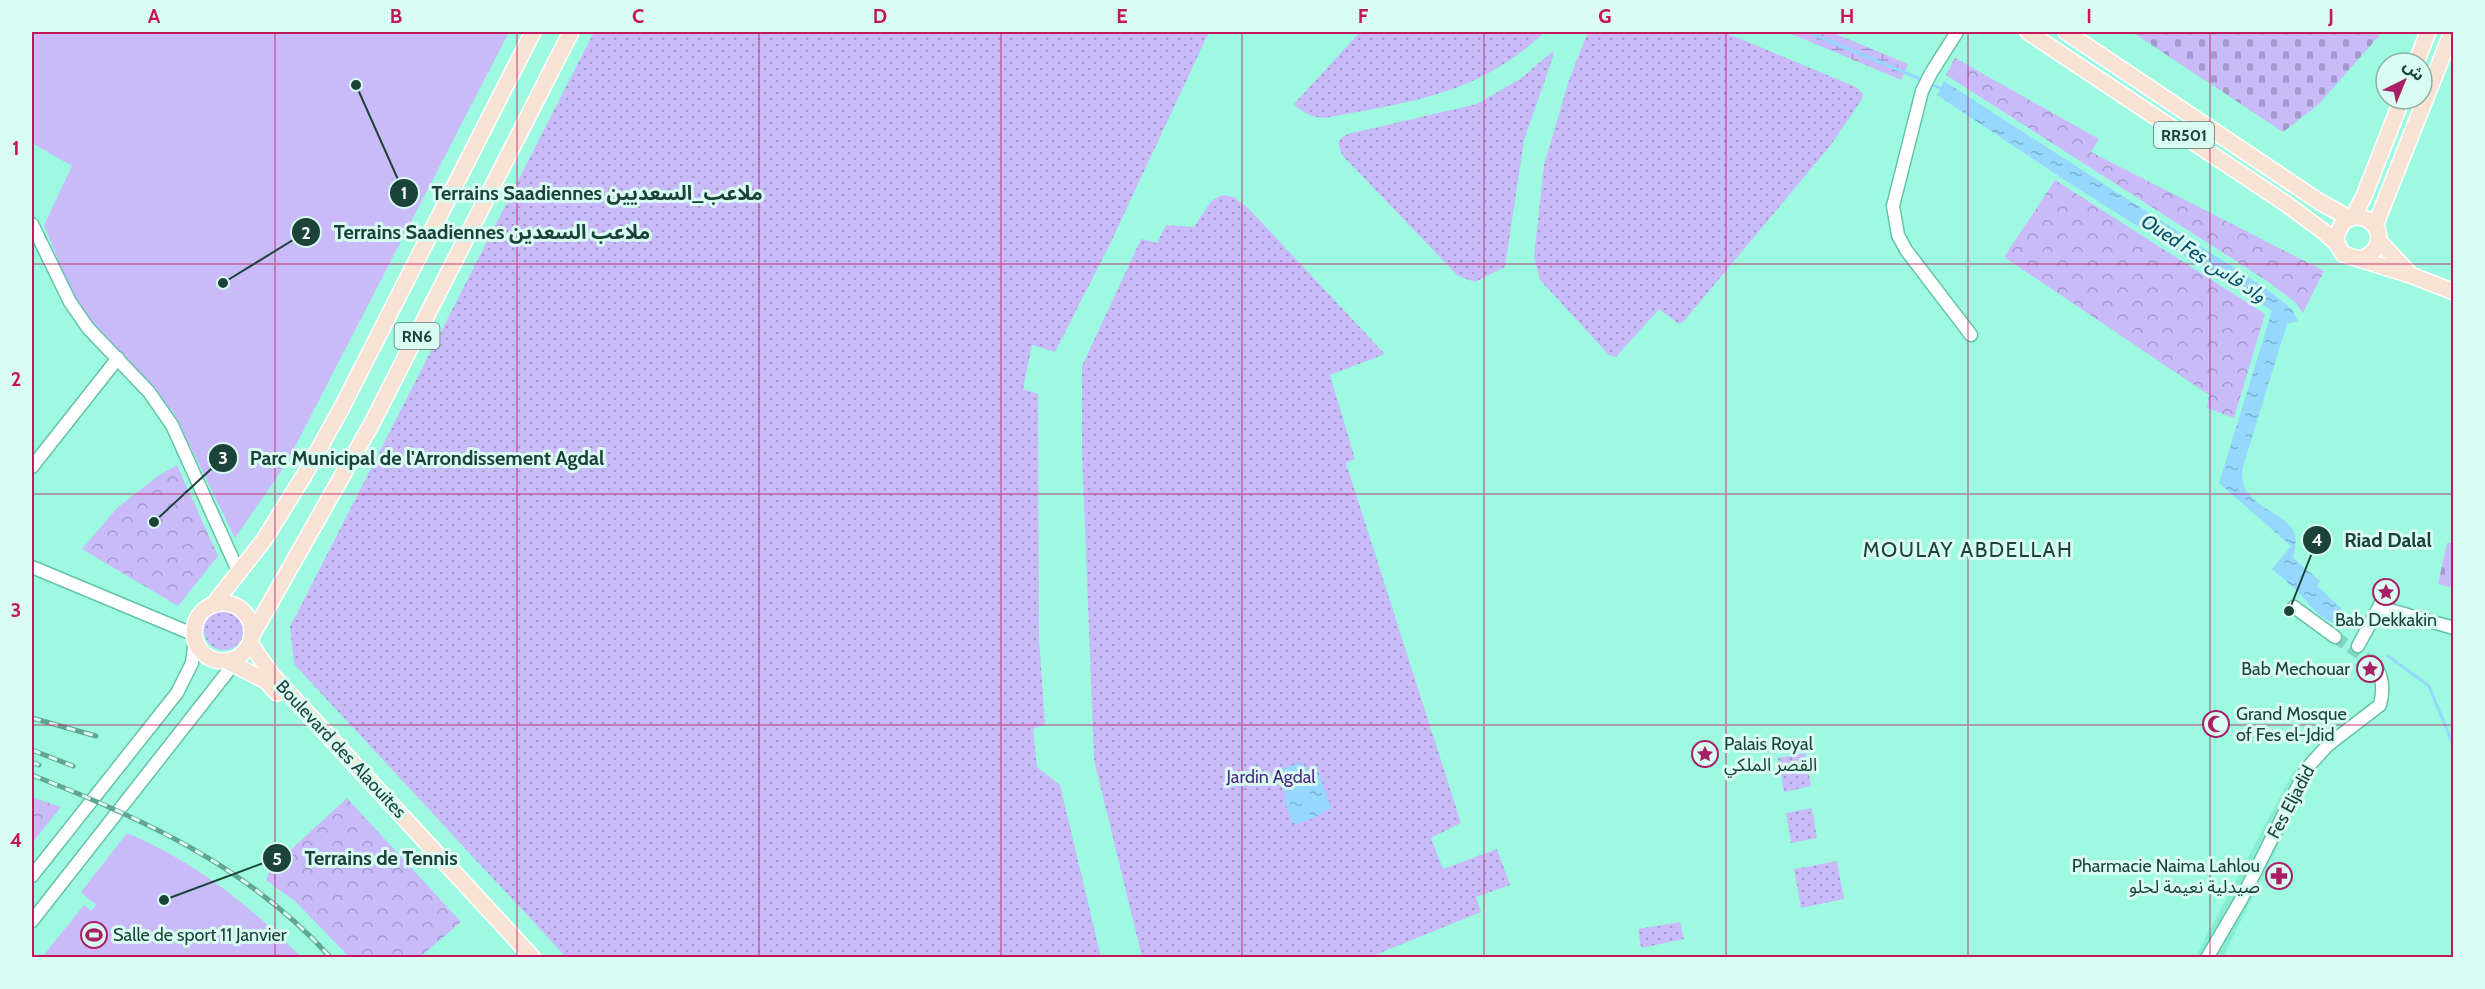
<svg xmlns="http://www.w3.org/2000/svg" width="2485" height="989" font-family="Cabin,'Noto Sans Arabic',sans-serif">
<defs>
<pattern id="grass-dots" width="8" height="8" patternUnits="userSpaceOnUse" patternTransform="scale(1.5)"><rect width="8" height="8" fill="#c9bbfa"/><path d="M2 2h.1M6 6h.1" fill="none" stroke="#a29acb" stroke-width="1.8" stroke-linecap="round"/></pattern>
<pattern id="wetland-marsh" width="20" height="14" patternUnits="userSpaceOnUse" patternTransform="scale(1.5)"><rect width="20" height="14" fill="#c9bbfa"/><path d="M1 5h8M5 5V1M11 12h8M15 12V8" fill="none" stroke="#a29acb"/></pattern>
<pattern id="cemetery-stones" width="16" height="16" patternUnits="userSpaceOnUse" patternTransform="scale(1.5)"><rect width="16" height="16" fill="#c9bbfa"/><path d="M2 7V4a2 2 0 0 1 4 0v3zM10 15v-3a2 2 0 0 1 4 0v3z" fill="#a29acb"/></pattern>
<pattern id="park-crowns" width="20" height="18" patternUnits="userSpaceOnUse" patternTransform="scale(1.5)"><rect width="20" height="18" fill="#c9bbfa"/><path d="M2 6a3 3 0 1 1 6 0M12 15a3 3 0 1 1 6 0" fill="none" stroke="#a29acb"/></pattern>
<pattern id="water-ripples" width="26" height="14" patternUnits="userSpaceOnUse" patternTransform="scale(1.5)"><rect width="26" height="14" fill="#96d7fd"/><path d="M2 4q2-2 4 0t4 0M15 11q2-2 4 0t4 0" fill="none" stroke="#7ab0ce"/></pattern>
</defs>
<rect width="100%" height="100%" fill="#9dfae1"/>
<path fill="#88eed3" d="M2294,770L2312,777L2223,957H2202L2197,954Z"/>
<path fill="url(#grass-dots)" d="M594,32H1209L1109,246L1055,352L1032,345L1023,389L1038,394L1039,638L1045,724L1033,729L1037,767L1060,785L1101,957H566L294,664L290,627Z
M1360,32H1545C1476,96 1413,101 1325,118C1310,117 1304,113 1294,104Z
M1588,32H1724L1856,87L1863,94L1862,99L1830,146L1684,321L1679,324L1659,309L1616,357L1609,355L1540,280L1534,257L1544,165L1569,80Z
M1552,52L1554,54L1524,140L1505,267L1475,282L1458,276L1342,155L1338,143L1341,138L1348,134L1477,104L1520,79Z
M1222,195L1234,197L1248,208L1385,354L1330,375L1355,459L1346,463L1461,823L1431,838L1443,869L1497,849L1510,885L1476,897L1481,912L1370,957H1142L1094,760L1082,451V366L1141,239L1157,243L1166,225L1194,227L1211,201Z
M204 630a20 20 0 1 1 40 0a20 20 0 1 1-40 0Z
M1805,753L1811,786L1784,792L1778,758Z
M1812,808L1817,838L1791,843L1786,813Z
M1837,861L1844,899L1801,908L1794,869Z
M1680,922L1684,939L1641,948L1638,929Z"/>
<path fill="url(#wetland-marsh)" d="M1787,32H1831L1908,64L1901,80Z"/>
<path fill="url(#cemetery-stones)" d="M2132,32H2380L2379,36L2318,105L2283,132Z
M2447,543H2453V588L2438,584Z"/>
<path fill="url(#park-crowns)" d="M1955,58L2099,139L2091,152L2324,271L2303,313L2295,302L2267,281L1946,75Z
M2055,180L2265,314L2234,418L2207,408L2209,395L2004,257Z
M177,465L218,556L178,606L82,549L117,508L158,476Z
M32,797L61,807L32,843Z
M347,798L461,922L420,957H349L296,902L266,880L271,868Z"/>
<path fill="#c9bbfa" d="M32,32H509L286,464L235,538L174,413L76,305L44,225L72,166L32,143Z
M127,833C194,861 251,906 301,957L44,958L43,956L84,905L91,911L96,905L81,892Z"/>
<path fill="url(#water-ripples)" d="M1944,81L2264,287L2292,309L2298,321L2287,324L2243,467C2236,504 2276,506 2293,530C2298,537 2295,549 2293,558L2320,581L2317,586L2341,608L2344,618L2339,625C2321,621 2310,605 2298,592C2290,584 2281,577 2272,569L2291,546L2219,483L2272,311L2066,181L1937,95Z
M1301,763L1309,771L1319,773L1331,808L1314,818L1293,825L1285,802L1286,797L1282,785L1283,776L1281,769Z"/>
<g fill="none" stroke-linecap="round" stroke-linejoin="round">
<path stroke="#96d7fd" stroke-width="3" d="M1808,32L1925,81
M1931,84L1944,90
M2388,656L2429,686L2454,747"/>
<path stroke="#83d5bf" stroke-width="12" stroke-dasharray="12 6" stroke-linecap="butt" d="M2335,637L2372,662"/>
<defs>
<path id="minor" d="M1957,32L1931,73L1922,91L1896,194L1893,206L1898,235L1906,250L1971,335
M32,224L70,302L88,328L149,392L172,425L239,573
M32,467L118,358
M32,567L195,635
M2294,607L2335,637
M2379,607L2386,592
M2358,646L2379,607L2454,628
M32,876L177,693L192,663L195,639
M32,921L240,656
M2207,958L2242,898L2307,768L2328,745L2380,705C2384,690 2383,673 2372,662"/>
<path id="major" d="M2028,32L2285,203L2323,231L2337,244
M2066,32L2320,202L2349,218
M2416,63L2428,32
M2353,217C2383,215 2389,252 2359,259L2343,254L2337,244L2336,236L2343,222L2353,217L2364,196L2402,99
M2375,226L2452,32
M2379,241L2408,272
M2359,259L2413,276L2454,292
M194 632a29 29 0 1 1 58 0a29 29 0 1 1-58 0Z
M213,605L264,540L305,474L341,409L533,32
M252,635L371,425L571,32
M250,643L272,675L533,958
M227,661L266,681L277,693"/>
</defs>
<use href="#minor" stroke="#64c1aa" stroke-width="15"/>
<use href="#major" stroke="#fff" stroke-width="18"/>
<use href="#minor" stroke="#fff" stroke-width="12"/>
<use href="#major" stroke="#f7e2d4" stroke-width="15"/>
<defs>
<path id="rail" d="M32,718L96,736
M32,750L73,766
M32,762L39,765
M32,775C144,819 249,867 331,958"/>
</defs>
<use href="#rail" stroke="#61a593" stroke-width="5"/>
<use href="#rail" stroke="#d9fbf1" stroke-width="3" stroke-dasharray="9" stroke-linecap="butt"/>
</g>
<path fill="none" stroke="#c2185b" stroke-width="1.5" stroke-opacity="0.55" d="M275,32V958M517,32V958M759,32V958M1001,32V958M1242,32V958M1484,32V958M1726,32V958M1968,32V958M2210,32V958M32,264H2454M32,494H2454M32,725H2454"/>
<defs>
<symbol id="sight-ring" viewBox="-11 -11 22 22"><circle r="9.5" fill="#d9fbf1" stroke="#a81f66" stroke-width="1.5"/><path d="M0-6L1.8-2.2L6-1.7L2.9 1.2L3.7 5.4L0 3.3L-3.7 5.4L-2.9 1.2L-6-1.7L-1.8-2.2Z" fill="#a81f66"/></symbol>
<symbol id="mosque-ring" viewBox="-11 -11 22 22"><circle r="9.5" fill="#d9fbf1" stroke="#a81f66" stroke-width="1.5"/><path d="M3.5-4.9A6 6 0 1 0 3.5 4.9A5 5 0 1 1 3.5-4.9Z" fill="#a81f66"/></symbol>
<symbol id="pharmacy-ring" viewBox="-11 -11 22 22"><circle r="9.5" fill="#d9fbf1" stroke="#a81f66" stroke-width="1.5"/><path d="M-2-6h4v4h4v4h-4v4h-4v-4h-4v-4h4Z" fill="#a81f66"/></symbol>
<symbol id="stadium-ring" viewBox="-11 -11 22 22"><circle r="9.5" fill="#d9fbf1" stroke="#a81f66" stroke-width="1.5"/><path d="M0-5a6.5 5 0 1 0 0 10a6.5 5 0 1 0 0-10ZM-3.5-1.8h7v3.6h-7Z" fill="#a81f66"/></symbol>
</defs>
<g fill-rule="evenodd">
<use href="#sight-ring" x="2371" y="577" width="30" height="30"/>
<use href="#sight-ring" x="2355" y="654" width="30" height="30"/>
<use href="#mosque-ring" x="2201" y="709" width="30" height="30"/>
<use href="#sight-ring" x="1690" y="739" width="30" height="30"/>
<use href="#pharmacy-ring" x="2264" y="861" width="30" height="30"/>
<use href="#stadium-ring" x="79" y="920" width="30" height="30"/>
</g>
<g text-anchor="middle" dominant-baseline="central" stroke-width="6" stroke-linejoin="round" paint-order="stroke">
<g fill="#d9fbf1" stroke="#557a70" stroke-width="1.5">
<rect x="2154" y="122" width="60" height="26" rx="4.5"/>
<rect x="394.5" y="323" width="45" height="26" rx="4.5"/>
</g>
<g font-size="16" font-weight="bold" fill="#1c4339">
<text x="2184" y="135">RR501</text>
<text x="417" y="336">RN6</text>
</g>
<g font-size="18" fill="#1c4339" stroke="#d9fbf1" text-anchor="start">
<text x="2386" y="620" text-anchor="middle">Bab Dekkakin</text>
<text x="2350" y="669" text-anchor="end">Bab Mechouar</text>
<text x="2236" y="714">Grand Mosque<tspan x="2236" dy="21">of Fes el-Jdid</tspan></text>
<text x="1724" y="744">Palais Royal<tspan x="1724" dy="21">القصر الملكي</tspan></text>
<text x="2260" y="866" text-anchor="end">Pharmacie Naima Lahlou<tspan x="2260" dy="21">صيدلية نعيمة لحلو</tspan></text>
<text x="113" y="935">Salle de sport 11 Janvier</text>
</g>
<g font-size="18" fill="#1c4339" stroke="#d9fbf1">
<text transform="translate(341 749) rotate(47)">Boulevard des Alaouites</text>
<text transform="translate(2291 802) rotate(-62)">Fes Eljadid</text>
</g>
<g font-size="18" fill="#482b80" stroke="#d9fbf1">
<text x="1271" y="777">Jardin Agdal</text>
</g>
<g font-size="20" font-style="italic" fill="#094f6e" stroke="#d9fbf1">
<text transform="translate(2204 258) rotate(33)">Oued Fes واد فاس</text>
</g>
<g font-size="21" letter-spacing="1.5" fill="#1c4339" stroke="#d9fbf1">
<text x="1968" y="549">MOULAY ABDELLAH</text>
</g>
</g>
<path fill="none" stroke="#1c4339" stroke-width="2" d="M356 85L404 193M223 283L306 232M154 522L223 458M2289 611L2317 540M164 900L277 858"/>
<g fill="#1c4339" stroke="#d9fbf1" stroke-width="2">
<circle cx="356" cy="85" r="6"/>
<circle cx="223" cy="283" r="6"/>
<circle cx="154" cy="522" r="6"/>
<circle cx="2289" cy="611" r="6"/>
<circle cx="164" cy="900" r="6"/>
<circle cx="404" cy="193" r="15"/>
<circle cx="306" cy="232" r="15"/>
<circle cx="223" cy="458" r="15"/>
<circle cx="2317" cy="540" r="15"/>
<circle cx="277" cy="858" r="15"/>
</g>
<g font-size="18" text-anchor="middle" font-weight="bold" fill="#fff">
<text x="404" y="199">1</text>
<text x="306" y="239">2</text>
<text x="223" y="464">3</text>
<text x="2317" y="546">4</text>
<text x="277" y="865">5</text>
</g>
<g font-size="20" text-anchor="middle" font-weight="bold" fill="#1c4339" stroke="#d9fbf1" stroke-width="6" stroke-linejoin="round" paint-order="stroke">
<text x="597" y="200">Terrains Saadiennes ملاعب_السعديين</text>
<text x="492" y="239">Terrains Saadiennes ملاعب السعدين</text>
<text x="427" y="465">Parc Municipal de l'Arrondissement Agdal</text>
<text x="2388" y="547">Riad Dalal</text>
<text x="381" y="865">Terrains de Tennis</text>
</g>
<rect width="2485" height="989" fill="none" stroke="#d9fbf1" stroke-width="66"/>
<g transform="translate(2404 81) rotate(43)"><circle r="28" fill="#d9fbf1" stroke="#8db1a7" stroke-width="1.5"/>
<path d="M0-4.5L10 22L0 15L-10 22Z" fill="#a81f66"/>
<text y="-9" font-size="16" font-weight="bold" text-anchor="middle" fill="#1c4339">ش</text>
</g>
<rect x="33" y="33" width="2419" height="923" fill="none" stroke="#c2185b" stroke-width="2"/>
<g font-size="20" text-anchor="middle" font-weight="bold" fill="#c2185b">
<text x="154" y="23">A</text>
<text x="396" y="23">B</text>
<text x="638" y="23">C</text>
<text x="880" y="23">D</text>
<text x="1122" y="23">E</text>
<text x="1363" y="23">F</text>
<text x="1605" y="23">G</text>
<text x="1847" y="23">H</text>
<text x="2089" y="23">I</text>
<text x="2331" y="23">J</text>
<text x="16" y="155">1</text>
<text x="16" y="386">2</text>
<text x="16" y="617">3</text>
<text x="16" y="847">4</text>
</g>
</svg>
